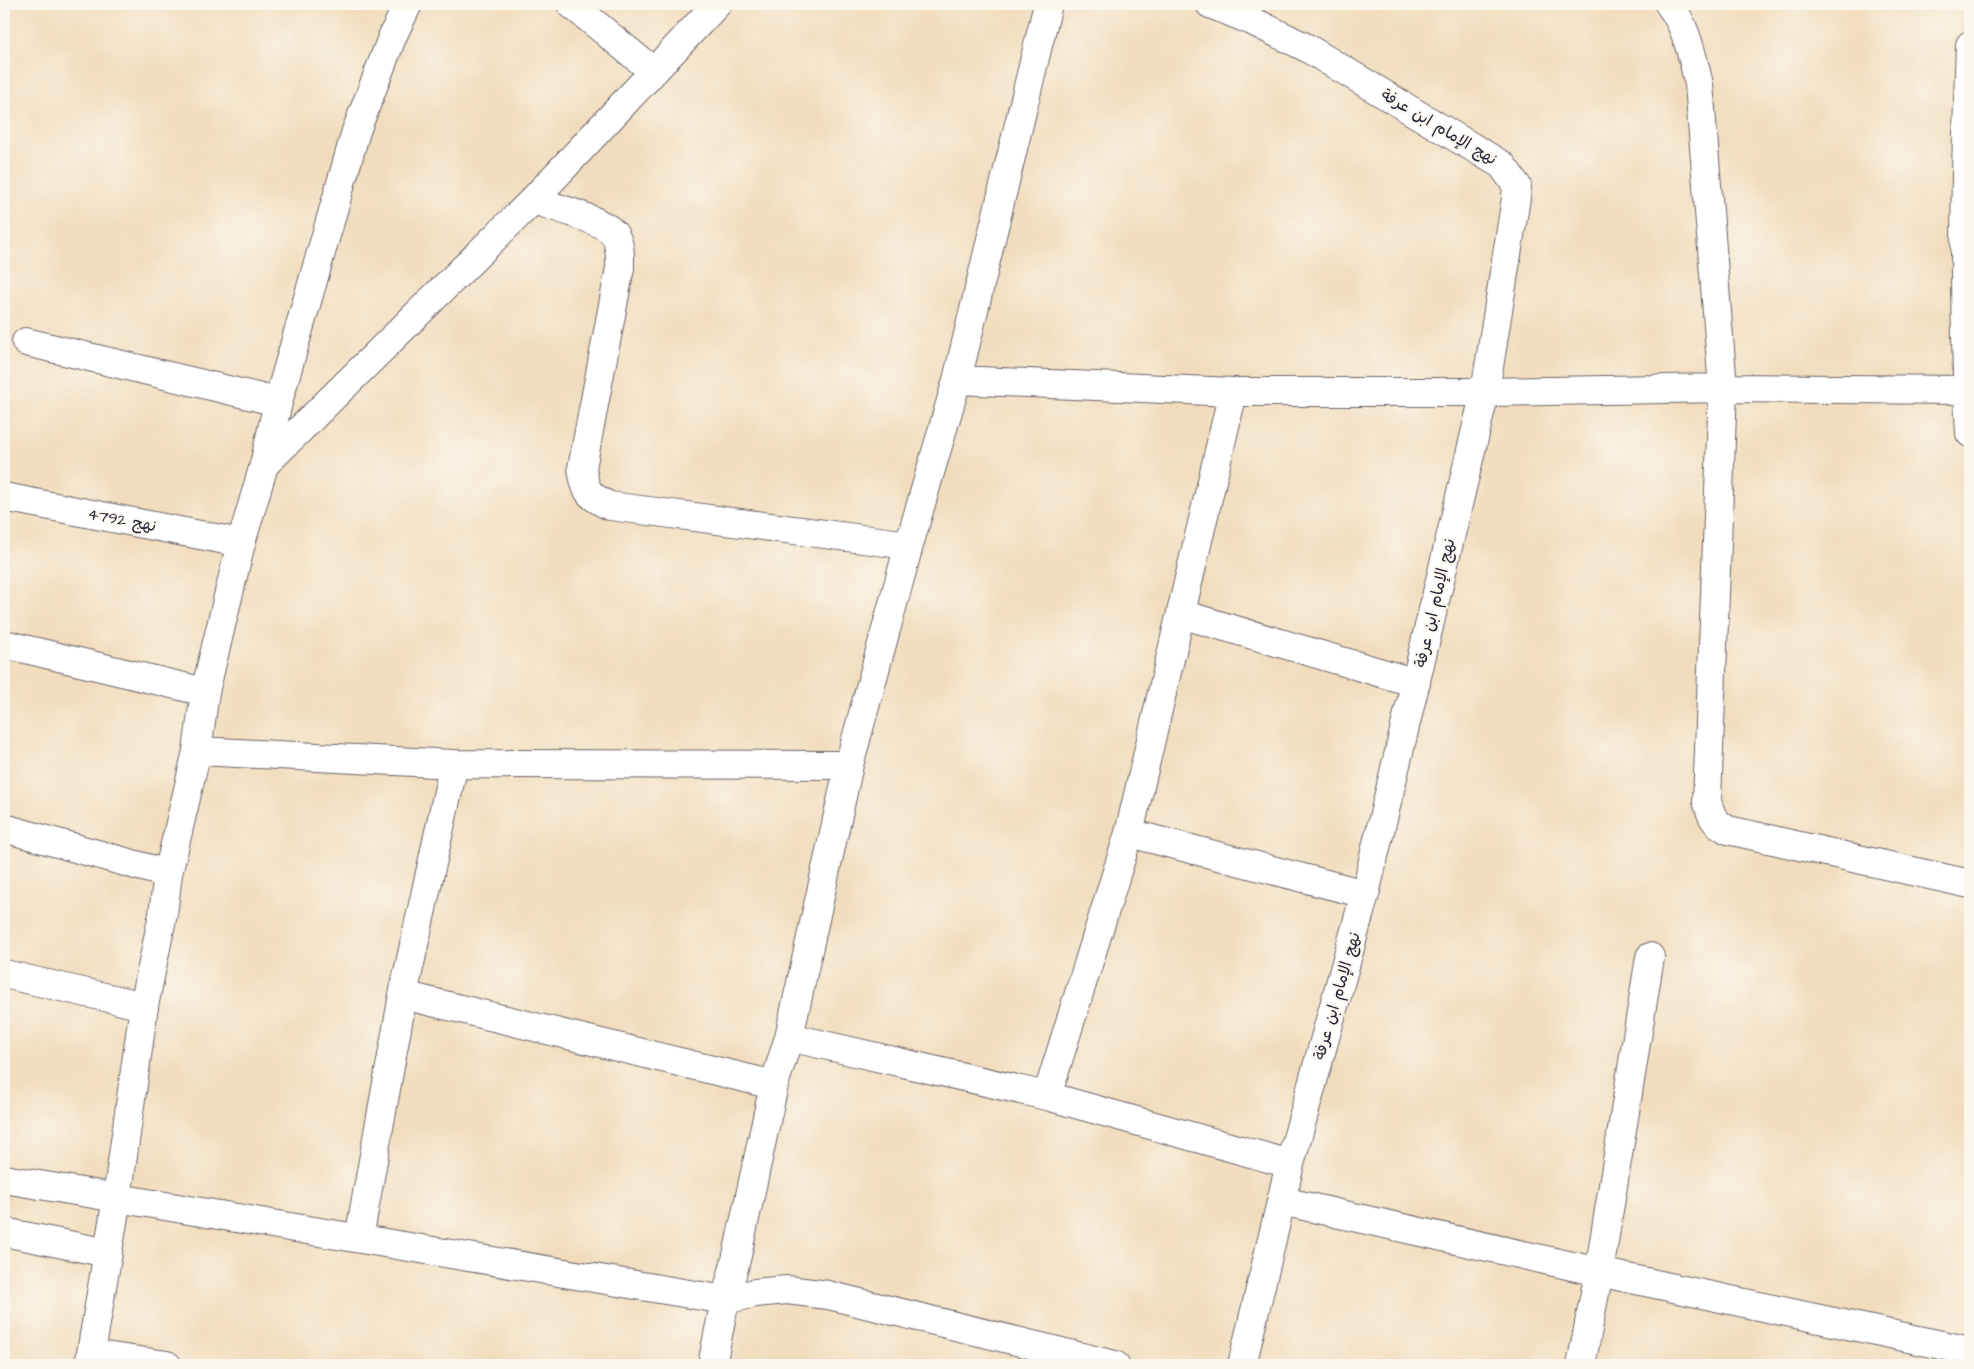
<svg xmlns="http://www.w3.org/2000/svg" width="1974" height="1369" font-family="'Architects Daughter','Playpen Sans Arabic',sans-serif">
<rect width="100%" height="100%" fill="#fbf7ec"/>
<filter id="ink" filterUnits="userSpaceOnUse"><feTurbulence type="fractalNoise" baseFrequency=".02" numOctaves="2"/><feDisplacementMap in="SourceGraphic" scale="10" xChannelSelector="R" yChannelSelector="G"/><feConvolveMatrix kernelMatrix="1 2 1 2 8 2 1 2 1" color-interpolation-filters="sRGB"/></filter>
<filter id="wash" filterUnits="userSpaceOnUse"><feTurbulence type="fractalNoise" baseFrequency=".0096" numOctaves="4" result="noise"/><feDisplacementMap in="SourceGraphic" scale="20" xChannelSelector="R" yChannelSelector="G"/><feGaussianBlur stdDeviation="1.12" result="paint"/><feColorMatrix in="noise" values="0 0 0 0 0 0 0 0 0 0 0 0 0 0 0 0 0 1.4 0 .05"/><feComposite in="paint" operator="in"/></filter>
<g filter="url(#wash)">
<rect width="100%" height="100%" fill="#f1ddbd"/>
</g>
<g filter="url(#ink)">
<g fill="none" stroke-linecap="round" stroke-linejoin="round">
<defs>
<path id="minor" d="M571,4L653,71
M1210,4L1250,20L1307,48L1502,165L1517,186L1516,198L1485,392L1365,894L1290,1164L1242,1365
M1669,4C1687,27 1692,56 1699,84L1723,388L1707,801C1712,817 1713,822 1728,830L1970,884
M1970,45C1965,174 1962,304 1970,433
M533,200C551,206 604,220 614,234C621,244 620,257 620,268L582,468C585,491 588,496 610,506L909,545
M26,342L278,402
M957,380L1233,392H1485L1723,388L1970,390
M264,465L533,200L717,4
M4,497L241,543
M1181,614L1416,683
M4,644L205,692
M197,751L454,764L849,765
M4,828L168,874
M1129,833L1365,894
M4,974L144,1006
M403,995L774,1085
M789,1037L1047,1096L1290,1164
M1047,1096L1129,833L1233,392
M4,1179L725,1300L736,1260L774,1085L789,1037L849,765L909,545L957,380L1048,4
M1282,1201L1599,1272L1970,1351
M4,1232L108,1253
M359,1238L403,995L454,764
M91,1354L167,1365
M712,1365L725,1300L755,1293L787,1290L828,1295L1115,1365
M1581,1365L1599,1272L1650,957"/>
<path id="major" d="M89,1365L117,1198L144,1006L163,914L168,874L197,751L205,692L241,543L264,465L278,402L356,131L393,35L408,4"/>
</defs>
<use href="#minor" stroke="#6a6368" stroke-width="30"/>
<use href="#major" stroke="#6a6368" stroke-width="30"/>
<use href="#minor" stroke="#fff" stroke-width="28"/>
<use href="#major" stroke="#fff" stroke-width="28"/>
</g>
</g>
<g text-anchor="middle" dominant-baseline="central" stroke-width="4" stroke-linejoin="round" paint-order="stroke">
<g font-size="16" fill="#22223b" stroke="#fbf7ec">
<text transform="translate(1439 127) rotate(31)">نهج الإمام ابن عرفة</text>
<text transform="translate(122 520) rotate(11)">نهج 4792</text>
<text transform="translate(1435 603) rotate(-77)">نهج الإمام ابن عرفة</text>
<text transform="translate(1337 996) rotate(-74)">نهج الإمام ابن عرفة</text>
</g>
</g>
<rect width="1974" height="1369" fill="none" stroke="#fbf7ec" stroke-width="20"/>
</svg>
